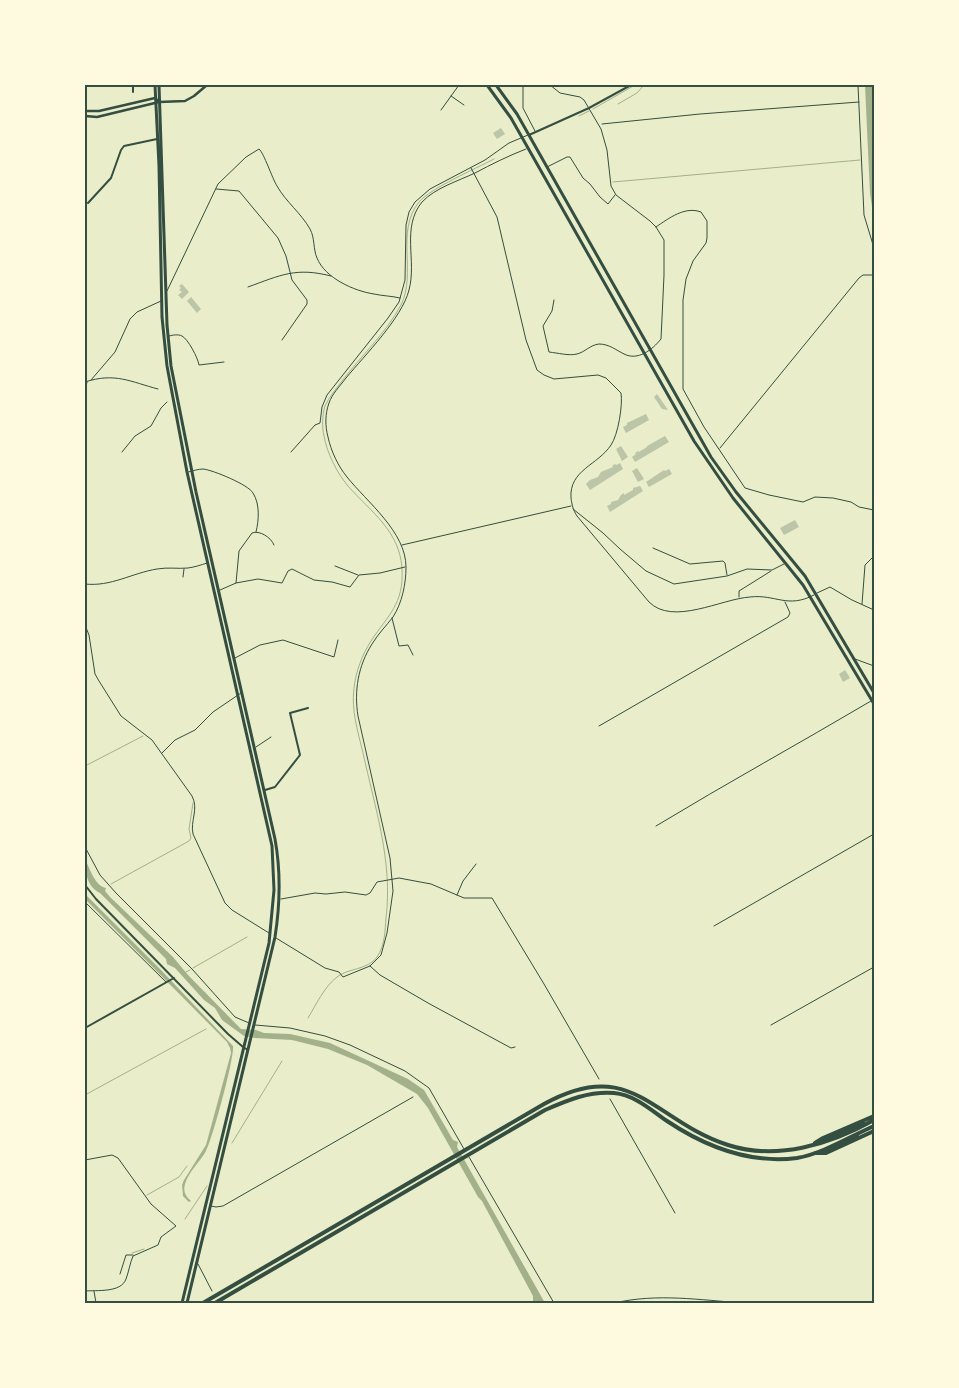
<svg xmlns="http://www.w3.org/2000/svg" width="959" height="1388" font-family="'Fira Sans Condensed',sans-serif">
<rect width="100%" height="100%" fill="#e9edc9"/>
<path fill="#a3b18a" d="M865,85H873L874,219L870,194Z
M85,859C90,869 95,886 106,888L105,891L110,897L173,957L188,975L241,1029L256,1030L264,1033L290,1034L330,1043L408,1079L424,1090L453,1140L458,1142L457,1147L545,1303H533V1296L482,1201L478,1197L428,1108L417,1094L367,1065L328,1049L292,1040L255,1038L244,1036L222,1020L215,1008L204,1000L175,968L167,964L166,959L100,893C87,887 85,872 85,859Z
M85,894L161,970L233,1046C235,1056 212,1141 206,1151C200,1162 189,1171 185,1184C183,1191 185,1196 191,1201L189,1202L183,1196L182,1185L184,1180L206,1145L231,1053L230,1048L227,1042L86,900Z"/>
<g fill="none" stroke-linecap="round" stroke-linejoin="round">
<path stroke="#a3b18a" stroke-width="1" d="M618,104L637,93L644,85
M593,109L635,85
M579,116L589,111
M613,182L860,160
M85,636L87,635
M85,766L143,736
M111,884L189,841L191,838L189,829L193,803
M193,968L247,937
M184,973L190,970
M308,1018C316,1005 324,987 337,977C348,968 368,970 377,957C385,946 385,930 386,918C393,862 375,808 363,753C358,732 351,710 354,688C356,671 362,655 371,641C388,615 404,604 402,569C400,531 371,512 348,486C337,473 327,453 324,436C322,427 322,416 325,406C329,397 336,389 342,381C361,356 386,333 401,305C417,272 395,232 419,202C431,188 475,169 494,159
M85,1095L206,1029
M232,1143L282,1061
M147,1195L179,1177L187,1166
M185,1219L207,1186
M132,1253L144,1249"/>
</g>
<path fill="#bcc5a7" d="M501,128L505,134L497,139L493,133Z
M182,284L189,292L182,299L178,295L182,292L179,290L181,288L179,286Z
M191,297L201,309L197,313L187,301Z
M657,394L668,410L662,409L654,397Z
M646,414L649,420L626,433L623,427L627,425V423Z
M665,436L669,442L635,462L632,457L636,454L635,453L638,451L639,452L647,447V446Z
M621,446L628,457L622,461L616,449Z
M620,463L623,469L590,490L586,484L590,480L598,477L601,472L613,467L612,466L615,464L616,465Z
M637,468L644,479L638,482L632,471Z
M669,469L672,474L649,487L646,482L664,470L665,471Z
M640,486L643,491L610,512L607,506L611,504V502L618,500L621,495L624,493V495L633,490V488Z
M795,520L799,527L784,535L780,528Z
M845,670L850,678L843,682L839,674Z"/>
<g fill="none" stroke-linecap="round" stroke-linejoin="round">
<path stroke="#344e41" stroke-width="1" d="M858,85L864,215L874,248
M602,124L700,114L859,102
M720,448L859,278L863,275H874"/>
<path stroke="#344e41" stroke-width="1" d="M523,85V108L535,131
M550,85L560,93L580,97L584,100L601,129L607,150L611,186L616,195L650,221L656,227L664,240V275L661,339C652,350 638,361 624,354C616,350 609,344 599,344C590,345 585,352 577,354C569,356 558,353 549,352L543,326L552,311L554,300
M451,96L464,105
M441,110L459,85
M547,167L567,157H570L583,178L590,184L600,197L608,204L615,195
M471,168L497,217L526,340L537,370L544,375L554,379L598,375L606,378L621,393C623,405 618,435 611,445C598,465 569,470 571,498C572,505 573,510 577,516L649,602C673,626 721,599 750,597C776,594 787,609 814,595
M216,189L239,191L278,238L286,256L292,280L307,300V304L282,340
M656,227C669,218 685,206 701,212L707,221V238L706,243L693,261L686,279L683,300V389L704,427L745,488L769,495L803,502L815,497L833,498L851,502L859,507L874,510
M248,287C281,275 296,267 331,276
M167,291L218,184L246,157L259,149C264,153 272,178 277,186C286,202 301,213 310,229C315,238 313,249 317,258C325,278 354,291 374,294C383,296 392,296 400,298
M169,336C173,335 178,334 182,336C188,339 198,358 199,365L224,362
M91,380L115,352L130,319L137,312L161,301
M85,382C115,372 131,382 158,389
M85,392L87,382
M122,452L135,436L151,426L161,408L167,402
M291,452L315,425L320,423L322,407L327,395L388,318L399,302L405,280L406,225L409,212L415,202L430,189L485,160L509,143L528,135
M188,472C193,471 198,469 203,469C213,470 249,485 253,493C260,504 259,520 256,532
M573,509L603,533L620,549L646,571L674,584L727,576L747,569L772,570L784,564
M402,545L571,506
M653,548L690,564L723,561L725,563L727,575
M335,566L358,575
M183,577L184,569
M236,583L258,579L282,583L288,571L292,569L314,580L332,582L350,587L359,575L380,573L405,567
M85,584C111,587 132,573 157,569C168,567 178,569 188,568C195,567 201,565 207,563
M220,590L236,583L239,551L252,533C259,530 271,537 274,545
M817,593L830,587L852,600L874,610
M739,597V591L771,571
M862,604L865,565L874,556
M392,618L399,646L408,645L413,655
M85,625L89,635L95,674L99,681L121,716L152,740L192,796C199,809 190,821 193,834L225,903L232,910L269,933
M235,658L260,645L283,640L334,657L338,640
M855,659L874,666
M599,726L788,617L790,613L785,602
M256,747L271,737
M162,753L175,740L195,730L213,712L241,693
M656,826C727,783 800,743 871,701
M85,847L100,875L116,893L192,969L235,1017L249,1023
M457,895L463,881L476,864
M281,899L315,893L326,894L345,892L366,895L370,893L377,882L399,878L431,884L464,898H492L544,984L599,1079
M85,902L166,982
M714,926L874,834
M276,938L325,968L339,972L343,977L370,966L381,955L387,933L393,891L390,858L358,716C354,691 358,666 372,644C378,634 386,626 393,617C402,603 406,584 406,567C406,532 367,502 347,477C338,466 331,451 328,437C325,426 325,414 329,403C332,394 340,386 346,378C365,355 402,318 409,290C417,260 401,228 422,202C435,188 458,181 475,173C492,164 508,156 526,149
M370,966L380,975L428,1003L511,1048L515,1047
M255,1025L290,1028L325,1036L350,1045L405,1071L429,1088L464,1149
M771,1025L874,967
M610,1099L675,1213
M469,1157L554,1303
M85,1160L112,1155L118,1158L151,1204L176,1226L161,1237L158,1245L133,1256C130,1263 129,1271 126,1279C121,1293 97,1290 85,1291
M211,1206L216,1207L223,1206L413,1097
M198,1264L212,1291
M120,1274L126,1255H133
M94,1291L96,1303
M614,1303C658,1293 699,1300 743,1303"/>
<path stroke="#344e41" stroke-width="2" d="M133,85V92
M529,135L589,108L631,85
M88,203L111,178L121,150L124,146L157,139
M265,790L275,787L300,755L290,713L308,708
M85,885L96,899L228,1034L243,1047L248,1050
M85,1028L174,978"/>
<path stroke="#344e41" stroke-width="2.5" d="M85,111H99L155,98L159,102
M85,116L97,117L159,102L185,101L194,96L207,85"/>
<path stroke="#344e41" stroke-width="3" d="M155,85L159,166L162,317L167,366L187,472L272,846L274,890L269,943L182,1303
M159,85L167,325L171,366L196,492L275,839C281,872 280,905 275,937L187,1303"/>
<path stroke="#344e41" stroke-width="3" d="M487,85L511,118L694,441L733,498L803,585L874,704
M496,85L517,114L711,457L736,492L805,576L874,693"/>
<path stroke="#344e41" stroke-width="4" d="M826,1139L863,1123
M815,1143L823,1138L874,1116
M836,1146L857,1136
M815,1153H826L874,1131
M203,1303L544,1104C632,1055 653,1121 728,1145C777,1161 831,1144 874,1120
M215,1303L545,1110C568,1100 589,1091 614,1093C635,1095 651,1110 667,1121C706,1147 750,1164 797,1158C822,1154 851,1136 874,1126"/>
</g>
<rect width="959" height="1388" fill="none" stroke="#fefae0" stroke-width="172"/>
<rect x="86" y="86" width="787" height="1216" fill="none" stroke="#344e41" stroke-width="2"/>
</svg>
